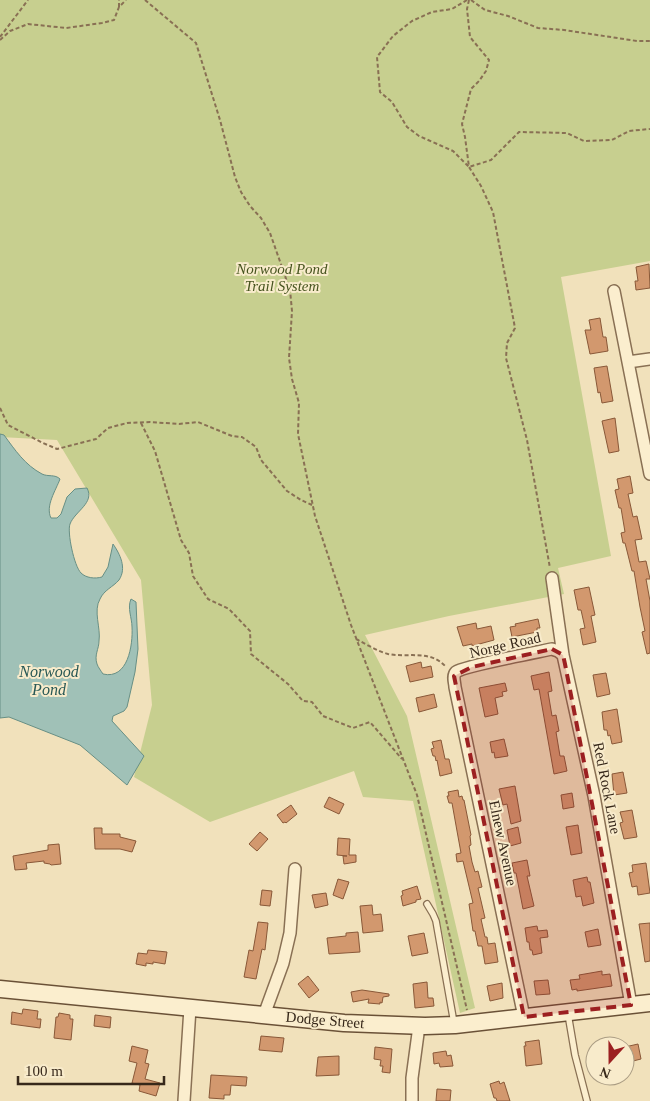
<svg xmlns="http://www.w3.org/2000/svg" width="650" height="1101" font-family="Georgia,serif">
<rect width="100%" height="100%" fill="#f1e1bb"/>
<path fill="#c7cf8f" d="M0,0H650V261L561,277L611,556L558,568L564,594L449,616L365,635L407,716L475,1008L460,1013L413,801L363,797L354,771L210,822L134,777L152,705L141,580L57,440L0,437Z"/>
<path fill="#a0c1b7" stroke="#678f85" d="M0,434L4,435C15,450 25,465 42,474C48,477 55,474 60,479C56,490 45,506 51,518H57L61,514L67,497L75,489L87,488C95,503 75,511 70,524C67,532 74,566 81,573C86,578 95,579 102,577L108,567L113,544C120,554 127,568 119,580C113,587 104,590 100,599C93,611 101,628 99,641C99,649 94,655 97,664C98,667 101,671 103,674C128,680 133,645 132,627C132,618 127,608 131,599L136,602L138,649L135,672L127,707L124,711L113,716L112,721L144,756L127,785L80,745L9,717L0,718Z"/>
<path fill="#d2986e" stroke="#895838" d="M649,264L650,288L636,290L635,281H638L636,267Z
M600,318L603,337H606L608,351L590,354L585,330H591L589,320Z
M607,366L613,401L602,403L600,392L598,393L594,368Z
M615,418L619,451L609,453L602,421Z
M630,476L633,493L628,494L633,517L637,516L642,539L635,540L639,562L646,561L650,579H646L650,601V653L647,654L642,632L645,631L640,607L634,571H632L625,543H623L621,533L625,532L621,508H619L615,490L619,489L617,479Z
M589,587L595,615L591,616L596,642L583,645L580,629L585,628L581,610H578L574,590Z
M538,619L540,628H537V632L512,637L510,627L516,626L515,624Z
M476,623L477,629L491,626L494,640L472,646V644L463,646L457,627Z
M421,662L422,668L431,666L433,677L410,682L406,666Z
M549,672L552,691L548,692L552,716L556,715L559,731L556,732L560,756H564L567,771L554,774L539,689L534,690L531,676Z
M606,673L610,694L597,697L593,675Z
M505,683L507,691L502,692L503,696L495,698L498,714L485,717L479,688Z
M434,694L437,707L419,712L416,698Z
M617,709L622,742L612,744L610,735L608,736L607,730H604L602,712Z
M504,739L508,756L495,758L494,752L492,753L490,742Z
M441,740L445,759H449L452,773L440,776L437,760L436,761L435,756H433L431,749L434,748L432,742Z
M623,772L627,793L614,795L612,774Z
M515,786L521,821L511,824L507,804L503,805L499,789Z
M458,790L459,797L462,796L463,800H464L471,835L470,836L471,845L469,846L472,862L475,872L478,871L482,887L478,888L485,918L481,919L485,937H487L488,944L495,943L498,962L485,964L482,946H478L475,931H473L469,904L473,903L463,861L457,862L456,854L461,853L457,831L452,803H449L447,796H449L448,792Z
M572,793L574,807L563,809L561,795Z
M329,797L344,804L339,814L324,807Z
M291,805L297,814L286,823L285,822L283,823L277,815Z
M632,810L637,837L624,839L620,823L623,822L620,812Z
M578,825L582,853L571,855L566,827Z
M518,827L521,843L510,846L507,830Z
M94,828H102V834H120V837L136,841L132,852L120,849H95Z
M260,832L268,839L257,851L249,844Z
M338,838L350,839L349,855H356V862L344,864L343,856H347L337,855Z
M59,844L61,864L51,865L50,864L44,863V861L26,863L27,869L15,870L13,856L48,850V845Z
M527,860L530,876H527L534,906L523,909L516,873H514L512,863Z
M646,863L650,893L638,895L637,886L632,887L629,873L633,872L632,865Z
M587,877L588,882H590L594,903L583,906L581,896L576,897L573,880Z
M338,879L349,882L343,899L333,895Z
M417,886L421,899L416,900V902L403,906L401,896L403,895L402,891Z
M262,890L272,891L270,906L260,905Z
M326,893L328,905L315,908L312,895Z
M372,905L373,915L381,914L383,931L363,933L360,906Z
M258,922L268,923L265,950L262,949L256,979L244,977L249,950L253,951Z
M650,923V961L645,962L639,924Z
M537,926L538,931L547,930L548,937L540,938L542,953L533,955L532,950H530L529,942H527L525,928Z
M598,929L601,945L588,947L585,932Z
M358,932L360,952L329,954L327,938L346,936V933Z
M424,933L428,953L412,956L408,936Z
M148,950L167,952L165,964L153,962V964L146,963V966L136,964L138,953L147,954Z
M602,971V975L610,974L612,986L577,991V989L572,990L570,980L580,979L579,975Z
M308,976L319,990L309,998L298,984Z
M548,980L550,994L536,995L534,981Z
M427,982L428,998H433L434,1006L415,1008L413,984Z
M502,983L503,998L490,1001L487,986Z
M362,990L389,994V996L383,997L382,1003L380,1002V1004L368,1003L369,999L353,1002L351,992Z
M23,1009L38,1011L37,1019H41L40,1028L11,1024L12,1012L22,1014Z
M59,1013L70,1015V1019H73L71,1040L54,1038L56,1017H58Z
M95,1015L111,1017L110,1028L94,1026Z
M261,1036L284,1038L282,1052L259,1050Z
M539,1040L542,1064L526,1066L524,1046H526L525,1042Z
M638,1044L641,1059L625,1063V1047Z
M132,1046L148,1050L145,1063L149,1064L145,1079L160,1083L156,1096L139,1091L140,1085L132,1083L137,1063L129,1061Z
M375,1047L392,1049L390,1073L382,1072L383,1066H380L381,1060L374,1059Z
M446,1051L447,1056L451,1055L453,1066L440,1067L439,1063L434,1064L433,1053Z
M339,1056V1075L316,1076L318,1057Z
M211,1075L247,1077L246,1086L231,1085L230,1095H224V1099L209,1098Z
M499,1081L500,1084L504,1082L510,1101H497L496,1098H494L490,1084Z
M437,1089L451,1090L450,1101H436Z"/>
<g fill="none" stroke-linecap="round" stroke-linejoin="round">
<defs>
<path id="service" d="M427,904L433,914L436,921L454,1023
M568,1014L575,1055L587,1101"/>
<path id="minor" d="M614,291L628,362
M650,359L628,362L650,474
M552,578L563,655L594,796L631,1005
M264,1015L283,963L290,933L295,869
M524,1017L455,687C455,683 452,676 456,672C464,666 538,652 552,649L558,651L563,655
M184,1101L190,1008
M412,1101V1078L419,1026"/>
<path id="secondary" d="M0,989L344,1023L425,1026L455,1025L650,1003"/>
</defs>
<use href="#service" stroke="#897054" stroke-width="8"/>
<use href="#minor" stroke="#897054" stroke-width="14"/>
<use href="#secondary" stroke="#6a5137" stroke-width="19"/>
<path stroke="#897054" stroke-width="2" stroke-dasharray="4 2.5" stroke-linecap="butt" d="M145,0L196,43L220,120L235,177L241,192L250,206L261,218L270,233L290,290L292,311L289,358L292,379L299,403L298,434L315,516L351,625L417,795L467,1010
M467,0L452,9L432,12L412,21L393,36L377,57L380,92L392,102L407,127L419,136L453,151L469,167L491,160L519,132L567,133L584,141L612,140L629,131L650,129
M469,0L467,9L470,37L489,60L486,71L479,81L471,89L462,124L465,137L469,167L481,186L493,212L515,328L507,343L506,358L527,440L550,568
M471,0L485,10L508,16L538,28L564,30L637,41H650
M119,7V0
M0,37L28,0
M0,40L10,31L28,24L66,28L102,23L114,20L119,7L126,0
M0,408L8,425L43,443L57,449L96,439L108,428L127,423L150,422L179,424L198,422L232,436L242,437L256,447L261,460L287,491L301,500L312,505
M141,423L155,451L181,540L189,553L193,576L208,599L229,609L250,631L251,654L288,684L303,701L312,702L323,716L353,728L370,722L402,759
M356,639C366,644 377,651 388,654C408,658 430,649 446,667"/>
<use href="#service" stroke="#fbeece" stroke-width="5.5"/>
<use href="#minor" stroke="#fbeece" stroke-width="11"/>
<use href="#secondary" stroke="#fbeece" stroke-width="16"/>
</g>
<path fill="#9c2021" fill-opacity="0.2" stroke="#9c2021" stroke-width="4" stroke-dasharray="10 6" stroke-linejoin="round" d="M552,649L563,655L565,664L631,1005L524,1017L454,676L472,667Z"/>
<g text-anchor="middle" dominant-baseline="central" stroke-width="4" stroke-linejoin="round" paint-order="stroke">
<g font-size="15" font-style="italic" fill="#47541f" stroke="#f8ebcb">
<text x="282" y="269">Norwood Pond<tspan x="282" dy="17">Trail System</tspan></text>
</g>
<g font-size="15" fill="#37281a" stroke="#f8ebcb">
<text transform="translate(505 645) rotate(-13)">Norge Road</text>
<text transform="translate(607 788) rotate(79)">Red Rock Lane</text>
<text transform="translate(503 843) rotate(78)">Elnew Avenue</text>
<text transform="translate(325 1020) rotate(5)">Dodge Street</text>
</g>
<g font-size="16" font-style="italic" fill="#285855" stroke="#f8ebcb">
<text x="49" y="671">Norwood<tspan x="49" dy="18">Pond</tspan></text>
</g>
</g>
<g transform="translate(610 1061) rotate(201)"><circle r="24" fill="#f8ebcb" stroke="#ab9d84"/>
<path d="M0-4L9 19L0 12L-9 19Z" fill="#9c2021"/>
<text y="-8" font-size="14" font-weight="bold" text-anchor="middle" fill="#37281a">N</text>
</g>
<path d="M18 1076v8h146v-8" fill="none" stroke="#37281a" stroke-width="2.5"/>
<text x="25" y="1076" font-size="15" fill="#37281a" stroke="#f8ebcb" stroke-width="4" paint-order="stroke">100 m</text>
</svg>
